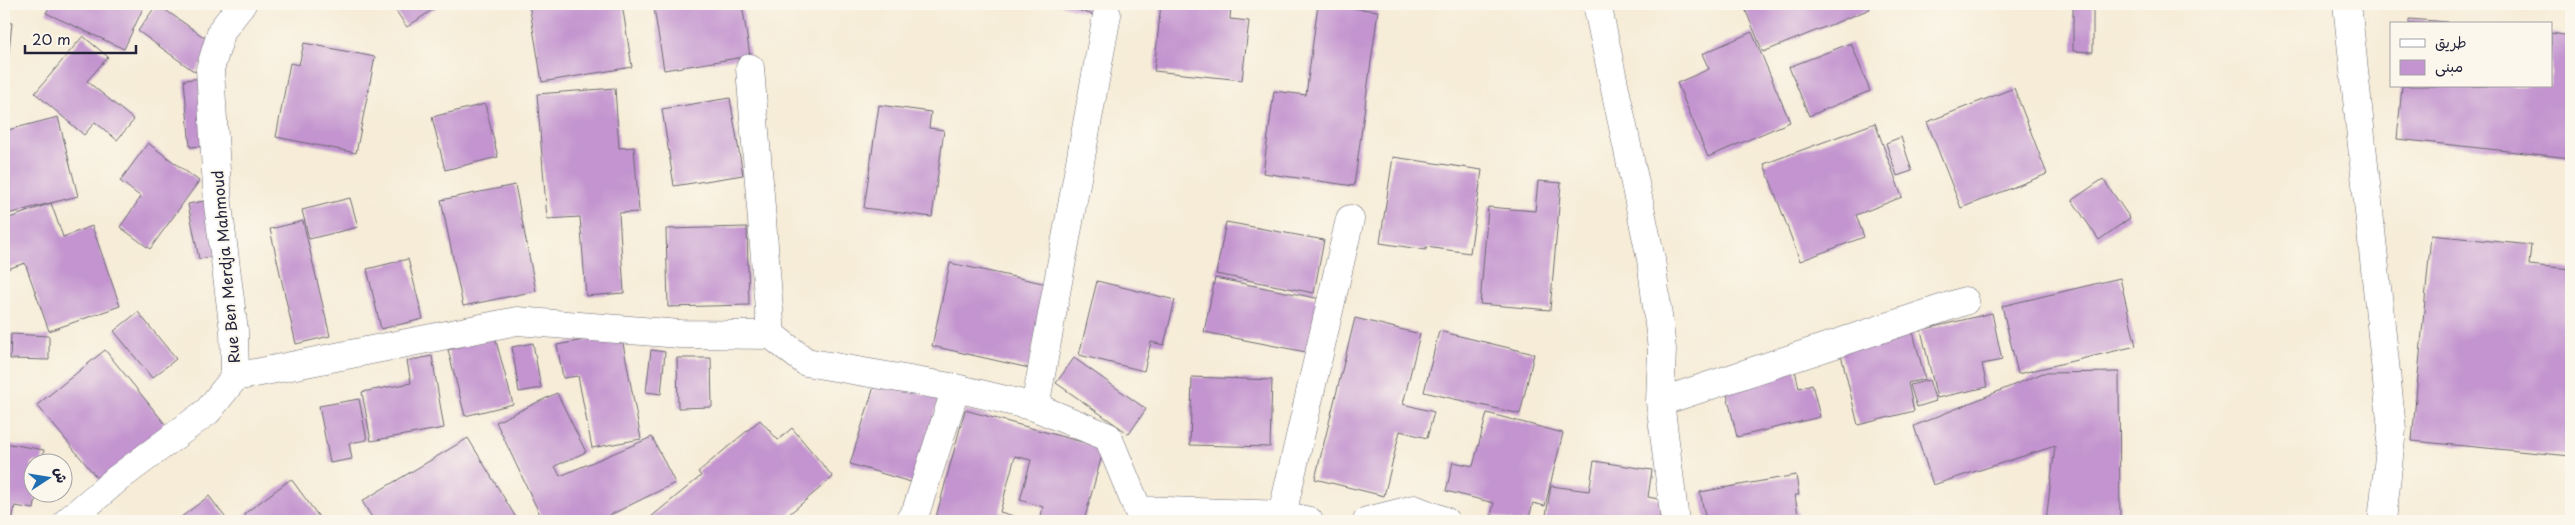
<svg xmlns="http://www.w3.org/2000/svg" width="2575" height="525" font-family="'Playpen Sans','Playpen Sans Arabic',sans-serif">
<rect width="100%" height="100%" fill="#fbf7ec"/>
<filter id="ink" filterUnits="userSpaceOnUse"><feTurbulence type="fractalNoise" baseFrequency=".02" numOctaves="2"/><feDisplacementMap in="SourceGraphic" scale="10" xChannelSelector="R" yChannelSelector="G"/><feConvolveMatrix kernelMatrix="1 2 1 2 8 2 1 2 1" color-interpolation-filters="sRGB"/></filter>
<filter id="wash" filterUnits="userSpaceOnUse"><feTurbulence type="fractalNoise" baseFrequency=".0096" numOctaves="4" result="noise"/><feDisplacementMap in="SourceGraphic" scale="20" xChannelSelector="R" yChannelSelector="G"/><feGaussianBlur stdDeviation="1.12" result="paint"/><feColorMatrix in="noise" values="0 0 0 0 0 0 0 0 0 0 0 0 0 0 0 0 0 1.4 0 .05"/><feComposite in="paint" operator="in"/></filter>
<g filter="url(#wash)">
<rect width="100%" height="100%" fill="#f6ecd7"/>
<g id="blocks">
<path fill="#c394cf" d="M51,4H145L124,49L46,13Z
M157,4L215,45L195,72L138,31Z
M391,4H441L407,27Z
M529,4H622L632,67L542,82Z
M680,4H742L750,56L664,70L654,8Z
M1058,4H1101L1097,16Z
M1161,4H1231L1230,19L1249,21L1242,80L1154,71Z
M1318,4L1378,11L1354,186L1263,173L1274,91L1306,95Z
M1743,4H1868L1870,9L1763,52Z
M2073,4H2093V52L2073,51Z
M2409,19L2447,22V24H2409Z
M4,22L12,23L5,87H4Z
M1752,32L1790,122L1708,157L1677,83L1709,69L1702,54Z
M2551,33L2571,36V158L2397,139L2402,86H2551Z
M83,36L108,57L87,81L134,120L117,140L95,122L84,135L35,93Z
M304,43L375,57L356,153L276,137L290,63L299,65Z
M1851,43L1870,91L1809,116L1789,67Z
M212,77L218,145L190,147L184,80Z
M615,88L619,148L634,147L639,212L619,213L624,293L586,296L580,217L547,219L537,94Z
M2014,88L2047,174L1961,208L1927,122Z
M730,98L743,175L674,186L662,109Z
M485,104L498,157L445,170L432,117Z
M879,105L931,112L929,128L944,130L932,217L864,208Z
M58,117L78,196L4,215V131Z
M1875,123L1902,197L1856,215L1864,237L1800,261L1764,164Z
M1901,137L1912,171L1897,176L1886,143Z
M148,143L199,181L150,249L120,227L141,197L120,181Z
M1393,157L1482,170L1470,253L1426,247V250L1380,243Z
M2103,179L2130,218L2099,240L2072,200Z
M1538,181L1561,183L1550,310L1480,304L1488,207L1535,211Z
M515,185L536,291L463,306L441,200Z
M221,198L231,253L199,259L188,204Z
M350,198L358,227L309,239L302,210Z
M51,203L63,237L92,226L120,306L49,331L25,263L4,270V220Z
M303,221L330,336L296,344L270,229Z
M1226,222L1324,240L1314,293L1216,274Z
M747,227L749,305L668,307L666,229Z
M2431,235L2531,245L2529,265L2571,269V456L2412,441Z
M408,259L423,319L381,329L367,269Z
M950,263L1047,284L1029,368L932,346Z
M1215,278L1326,300L1316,354L1204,332Z
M2120,278L2136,346L2018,374L2002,306Z
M1097,281L1175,300L1164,345L1151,342L1144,371L1079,355Z
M138,312L176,359L152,378L114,331Z
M1992,313L2002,360L1982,364L1987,387L1937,398L1921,330Z
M1355,318L1420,334L1403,404L1434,412L1427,438L1400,431L1384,496L1315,479Z
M1439,331L1534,354L1520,414L1424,392Z
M1913,332L1925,379L1908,383L1914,411L1858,425L1840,350Z
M621,333L641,439L592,448L578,376L563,378L557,345Z
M11,334L49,336V360L10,359Z
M495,337L513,404L465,416L448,350Z
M533,343L541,388L519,392L512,347Z
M105,350L170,430L103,485L37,405Z
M651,350L665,352L661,394L646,392Z
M432,356L444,428L371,441L362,392L411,383L407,361Z
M677,358H711L712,407L678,408Z
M1074,358L1146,409L1129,434L1056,383Z
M1795,370L1799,388L1812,384L1820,417L1737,437L1725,386Z
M2119,372L2120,521H2046L2055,446L1933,485L1914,426L2043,373Z
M1192,377L1272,380L1270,447L1190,445Z
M876,380L939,399L914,483L850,464Z
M1929,380L1936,401L1917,407L1910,385Z
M557,393L586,452L555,466L560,476L652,437L675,483L610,515L613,521H543L496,422Z
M359,399L367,440L349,443L352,459L330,463L319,406Z
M965,410L1104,448L1084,521H1040L1043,507L1020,500L1031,460L1015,456L1000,512L1024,519L1023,521H935Z
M1487,413L1563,433L1545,506L1533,503L1528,521H1514L1491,515L1494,503L1446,491L1453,462L1473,466Z
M760,420L778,440L792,428L833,477L781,521H646L701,476L698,472Z
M468,438L518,521H374L362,501Z
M4,443L44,450L42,462H32V492H37L34,509L15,506L12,521H4Z
M1594,461L1652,470L1648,497L1663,500L1659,521H1545L1551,486L1589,491Z
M1796,475L1799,495H1795L1799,521H1706L1700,492Z
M291,479L322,521H249L244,514Z
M209,496L228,521H176Z"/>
</g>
</g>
<g filter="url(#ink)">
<use href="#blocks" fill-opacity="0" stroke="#6c6972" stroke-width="1"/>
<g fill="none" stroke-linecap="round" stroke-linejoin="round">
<defs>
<path id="minor" d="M1597,4L1651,259L1662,349L1660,402L1675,521
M2347,4L2392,429L2382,521
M750,68L771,335
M235,377L517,321L680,334L771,335L806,362L956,388L1035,407L1108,437L1138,510L1282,515L1309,521
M1660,402L1965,301
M1035,407L1107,15
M1282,515L1350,219
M909,521L916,511L956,388
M1367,521L1414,509L1445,521"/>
<path id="tertiary" d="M68,521L117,479L208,411L235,377L234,331L218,205L210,69L222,30L242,4"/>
</defs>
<use href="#minor" stroke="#6c6972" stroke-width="29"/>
<use href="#tertiary" stroke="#6c6972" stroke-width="29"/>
<use href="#minor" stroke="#fff" stroke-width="28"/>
<use href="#tertiary" stroke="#fff" stroke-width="28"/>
</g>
</g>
<g text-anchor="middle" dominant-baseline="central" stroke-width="4" stroke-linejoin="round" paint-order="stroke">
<g font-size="15" fill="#22223b" stroke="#fbf7ec">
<text transform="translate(225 267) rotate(-95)">Rue Ben Merdja Mahmoud</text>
</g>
</g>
<rect width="2575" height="525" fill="none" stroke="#fbf7ec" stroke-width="20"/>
<rect x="2390" y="22" width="162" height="65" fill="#fbf7ec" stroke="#a4a2a5"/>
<rect x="2400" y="39" width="25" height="8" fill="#ffffff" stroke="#a4a2a5"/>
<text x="2435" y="48" font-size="15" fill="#22223b">طريق</text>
<rect x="2400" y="60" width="25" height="15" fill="#c394cf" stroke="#a4a2a5"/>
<text x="2435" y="72" font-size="15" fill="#22223b">مبنى</text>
<g transform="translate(48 478) rotate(78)"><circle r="24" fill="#fbf7ec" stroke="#a4a2a5"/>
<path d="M0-4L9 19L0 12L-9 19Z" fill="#1f6fb2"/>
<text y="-8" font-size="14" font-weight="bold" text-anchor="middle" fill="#22223b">ش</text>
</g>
<path d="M25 45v8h111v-8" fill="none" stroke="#22223b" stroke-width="2.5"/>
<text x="32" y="45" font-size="15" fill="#22223b" stroke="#fbf7ec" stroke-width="4" paint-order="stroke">20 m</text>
</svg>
